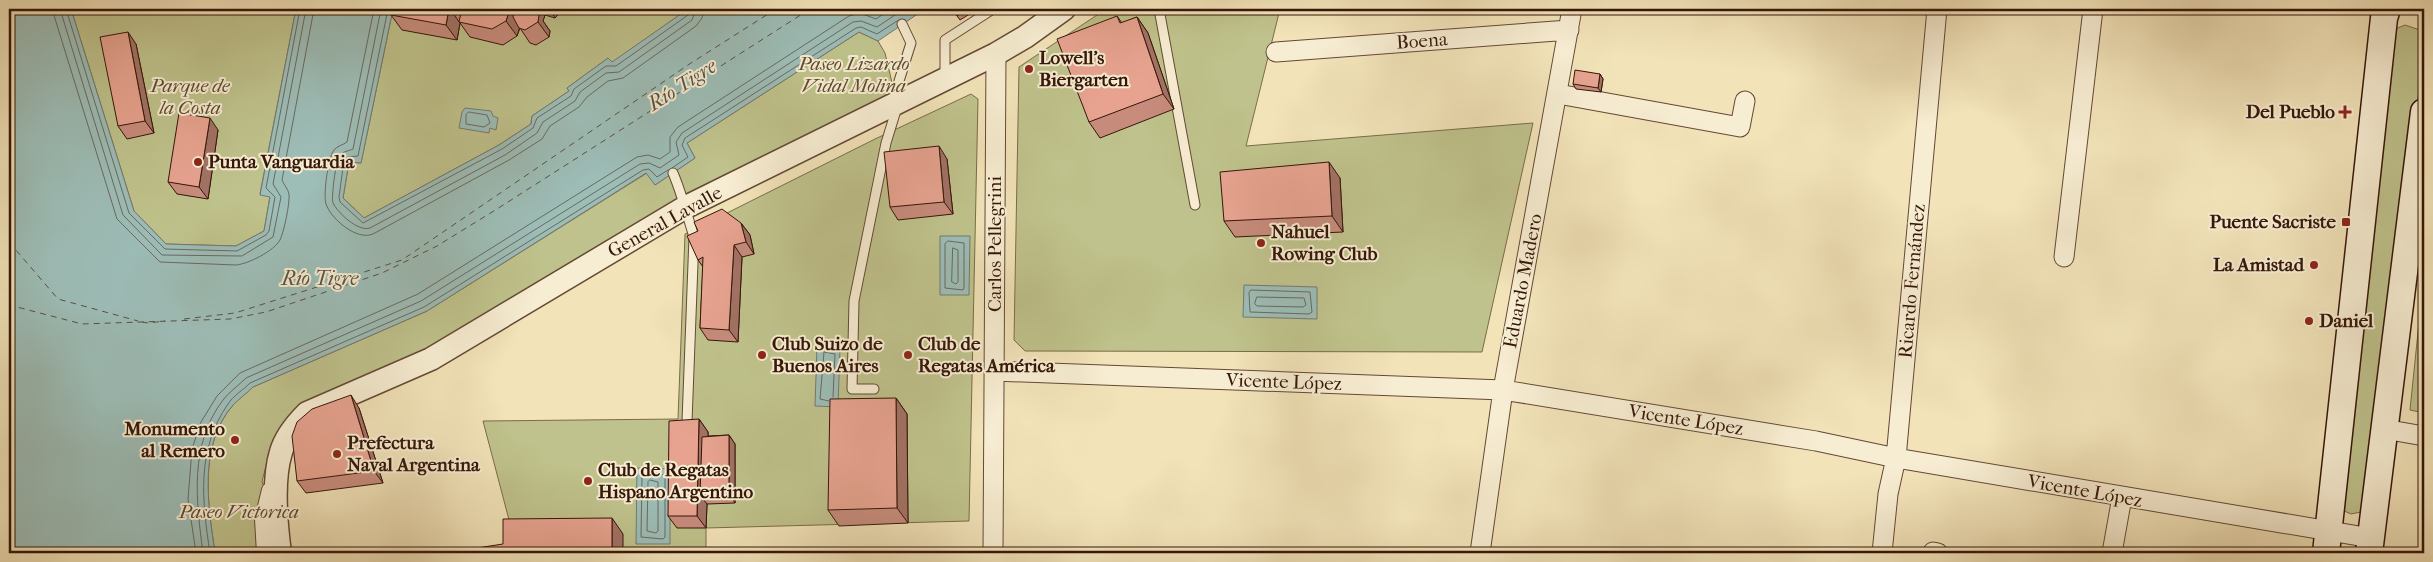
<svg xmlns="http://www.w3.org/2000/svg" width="2433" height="562" font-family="'IM FELL French Canon',serif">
<rect width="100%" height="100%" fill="#f2e3b9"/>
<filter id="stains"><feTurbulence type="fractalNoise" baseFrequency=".004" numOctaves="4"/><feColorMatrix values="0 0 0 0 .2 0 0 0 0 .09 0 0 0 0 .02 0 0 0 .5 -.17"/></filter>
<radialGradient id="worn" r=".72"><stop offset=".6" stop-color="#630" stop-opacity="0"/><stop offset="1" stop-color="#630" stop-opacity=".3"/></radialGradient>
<path fill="#bfc28c" stroke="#7a6c4a" d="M71,9H296L260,194L270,196L264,231L236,246L166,244L134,211Z
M393,9H688L612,63L608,58L567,88L569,91L532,116L531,124L499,145L364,218L343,198L349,162L361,163Z
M1106,9H1280L1246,146L1533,123L1482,352L1025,351L1014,340L1019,67Z
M2405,25L2420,30L2424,36V49L2368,501L2361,512L2351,514L2342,510L2393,30Z
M859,32L878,41L885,53L894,91L841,120L654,213L426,350L301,404L283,423L273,442L262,481L269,507L272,553H215C208,505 198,446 233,405C239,398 247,393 253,387L427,311L647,173L655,185L695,158L687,143Z
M971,94L978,99L969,521L706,528V553H514L513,535L483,421L678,419L685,234L875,139Z
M2422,293L2424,294V413L2410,410Z"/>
<path fill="#9dbdb7" stroke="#737a71" d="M9,9H71L134,211L166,244L236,246L264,231L270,197L260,195L296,9H393L361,163L349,162L343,198L364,218L499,145L531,124L532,116L569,91L567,88L608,58L612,62L688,9H925L878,41L859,32L687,143L695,158L655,185L646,173L427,311L253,387C247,393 239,399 233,405C198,445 208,505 215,553H9Z
M465,108L491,111L493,116L498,118L496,130L490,128L489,133L459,128L462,112Z
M940,236H970L969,295H940Z
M1244,285L1317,287V319L1243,317Z
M817,346L840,347L838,407L815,406Z
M637,468L670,469V544H636Z"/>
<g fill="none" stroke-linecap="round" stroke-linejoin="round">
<path stroke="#696a60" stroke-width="1" d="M52,9L117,219L160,262L236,265C248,264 274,251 280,240C284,232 290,203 289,194C288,189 284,185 282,180L314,9
M60,9L123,215L162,255L242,256L273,237L281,197L273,184L306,9
M66,9L129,213L165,249L237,251L266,235L269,231L275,197L266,188L300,9
M374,9L347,142C343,145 337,146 334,150C328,158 323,195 326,204C331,219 357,241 373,234L509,160L542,139L550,126L579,107L587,97L608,81L623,78L696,26L702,18L704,9
M381,9L353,149C349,151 343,151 339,156C336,161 331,197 333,203C338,213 358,232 370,228L505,155L537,133L543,122L575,101L580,92L606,73L619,72L692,20L696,9
M388,9L358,156L348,157L344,160L339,197L340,202L363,223L502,149L533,128L537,118L571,96L574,89L606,66H616L688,15L690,9
M469,112L487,115L490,123L484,127L466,124V115Z
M672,168L688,157L682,145L685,138L856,28L861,27L877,34L897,21
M948,241L964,243V288L963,290L945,288V244Z
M953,248L958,250V282L956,284L952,282Z
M1251,290L1310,292L1312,312L1309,314L1250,312L1249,293Z
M1257,297L1304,298L1306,305L1303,307L1257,306L1255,304Z
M829,401L820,399L824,352L835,354L833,397
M644,473L665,475V537L663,539L641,537L642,476Z
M650,480L658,482V531L656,533L647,531L648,482Z
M196,553L188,499L192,449L201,422L217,396L240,373L418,294L637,157L648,155L660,159L670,152V137L678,127L849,16L860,13L876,19L891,9
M203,553C196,500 189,445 223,400C229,392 239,385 246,378L421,301L640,164L649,163L660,168L679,155L676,142L682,133L853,22L861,21L877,27L904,9
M210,553C202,501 196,450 228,404C233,396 243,390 250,383L424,307L643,170L649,169L657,177L668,170"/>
<path stroke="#595046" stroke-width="1" stroke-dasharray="6 5" stroke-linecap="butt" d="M9,242L58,299L138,321
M9,303L13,306L82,324L230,319L266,312L382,273L437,246L497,209L810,9
M184,319L235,313L402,260L691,63L776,9
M142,322L148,323L165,321"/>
<defs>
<path id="service" d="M1159,9L1195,205
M945,78V40L993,9
M673,173C682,194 687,215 694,237L687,422
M874,389H852L854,301L886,143L898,104L899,81L911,43L902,24"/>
<path id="pedestrian" d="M264,553L262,519L269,490"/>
<path id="minor" d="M1276,52L1569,30
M1558,94L1740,127L1745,101
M2064,257L2093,9
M994,371L1503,390L1816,441L1896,458L2371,538
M2384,429L2424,436
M1933,552L1938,553
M993,553L996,54
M1480,553L1503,390L1572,9
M1882,553L1888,494L1896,458L1937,9
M2112,553L2122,497"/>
<path id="tertiary" d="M280,553C276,523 272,481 281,452C285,438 297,423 307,413L431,359L684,208L996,54L1025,37L1064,9"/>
<path id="secondary" d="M2326,553L2384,18L2387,9
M2369,553L2424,112"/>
</defs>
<use href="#service" stroke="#644935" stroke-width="11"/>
<use href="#pedestrian" stroke="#644935" stroke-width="16"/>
<use href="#minor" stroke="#644935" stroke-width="21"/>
<use href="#tertiary" stroke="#644935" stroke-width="25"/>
<use href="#secondary" stroke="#351609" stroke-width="29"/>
<use href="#service" stroke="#f7edd2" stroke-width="9"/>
<use href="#pedestrian" stroke="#f7edd2" stroke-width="14"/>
<use href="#minor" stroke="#f7edd2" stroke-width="19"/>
<use href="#tertiary" stroke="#f7edd2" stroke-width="22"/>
<use href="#secondary" stroke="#f7edd2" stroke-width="26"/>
</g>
<path fill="#c78c7c" stroke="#351609" d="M392,9H563L555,18L545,15L543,21L550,31L549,37L536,45L530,43L520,28L517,36L503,45L470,37L460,23L457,40L402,30L391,15Z
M952,9H978L960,20Z
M1117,16L1122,23L1137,17L1148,33L1174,109L1100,138L1089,122Z
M136,44L154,133L127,139L118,126Z
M1600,74L1603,79L1601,92L1576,89L1573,84Z
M218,130L208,199L177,194L168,182Z
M947,159L953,214L898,220L890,207Z
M1340,178L1343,232L1235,237L1224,221Z
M741,223L750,235L754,254L742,257L738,342L708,340L700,328L703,267L698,260Z
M896,398L907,414L908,523L839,526L828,510Z
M359,408L383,483L306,493L297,481Z
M699,419L708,432V436L729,435L735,444V503L707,504L706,528H677L668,516Z"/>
<path fill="#a27265" stroke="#351609" d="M449,9H450L460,23L457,40L446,25Z
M510,9H524L525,10L517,36L506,21Z
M535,9H541L545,15L543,21L550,31L549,37L538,22Z
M549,9H563L555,18Z
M567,9H575L570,14Z
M1137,17L1148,33L1174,109L1163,94Z
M128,32L136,44L154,133L145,121Z
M1600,74L1603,79L1601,92L1598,88Z
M210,118L218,130L208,199L199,187Z
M939,146L947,159L953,214L944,202Z
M1329,162L1340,178L1343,232L1332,216Z
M741,223L750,235L754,254L746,242Z
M734,245L742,257L738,342L729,330Z
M351,395L359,408L383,483L374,471Z
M896,398L907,414L908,523L897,508Z
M699,419L708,432L707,495H700L707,504L706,528L697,516Z
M729,435L735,444V503L729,494Z
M612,518L623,534V553H612Z"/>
<path fill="#e7a390" stroke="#351609" d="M392,9H449L446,25L391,15Z
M460,9H510L506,21L492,29L459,22L462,9Z
M518,9H535L539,15L538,22L525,30L519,28L513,17L514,12Z
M952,9H968L957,16Z
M1117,16L1120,23L1137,17L1163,94L1089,122L1057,39Z
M128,32L145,121L118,126L100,37Z
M1575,70L1600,74L1598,88L1573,84Z
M179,113L210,118L199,187L168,182Z
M939,146L944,202L890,207L884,152Z
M1329,162L1332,216L1224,221L1220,172Z
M722,209L741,223L746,242L734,245L729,330L700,328L703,257L698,260L687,236L698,231L694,222Z
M351,395L374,471L297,481L292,436L297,422L312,409Z
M896,398L897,508L828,510L830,399Z
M699,419L697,516H668L669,421Z
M729,435V494L700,495L702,437Z
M612,518V553H451V552L503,544V519Z"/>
<g fill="#8f2418" stroke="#f7edd2" stroke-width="2">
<circle cx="1029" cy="69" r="5"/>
<path d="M2342.5 104.5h5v5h5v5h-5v5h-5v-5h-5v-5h5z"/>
<circle cx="198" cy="162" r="5"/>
<rect x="2341" y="217" width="10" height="10" rx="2.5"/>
<circle cx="1261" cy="243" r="5"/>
<circle cx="2314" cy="265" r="5"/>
<circle cx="2309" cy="321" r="5"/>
<circle cx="762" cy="355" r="5"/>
<circle cx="908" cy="355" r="5"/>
<circle cx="235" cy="440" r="5"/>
<circle cx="337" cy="454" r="5"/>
<circle cx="588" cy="481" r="5"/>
</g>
<g text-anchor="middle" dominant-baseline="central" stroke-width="4" stroke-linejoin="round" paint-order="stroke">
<g font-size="19" fill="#351609" stroke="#f7edd2">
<text transform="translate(1422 41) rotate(-4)">Boena</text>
<text transform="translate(665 222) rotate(-29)">General Lavalle</text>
<text transform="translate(995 244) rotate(-90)">Carlos Pellegrini</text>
<text transform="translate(1523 281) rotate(-79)">Eduardo Madero</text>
<text transform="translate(1912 281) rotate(-85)">Ricardo Fernández</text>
<text transform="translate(1284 382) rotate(2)">Vicente López</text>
<text transform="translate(1686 420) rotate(9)">Vicente López</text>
<text transform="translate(2085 491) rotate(10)">Vicente López</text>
</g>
<g font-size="19" font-weight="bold" fill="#351609" stroke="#f7edd2" text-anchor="start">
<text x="1039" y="58">Lowell's<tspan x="1039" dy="22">Biergarten</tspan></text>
<text x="2335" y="112" text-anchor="end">Del Pueblo</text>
<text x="208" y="162">Punta Vanguardia</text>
<text x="2336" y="222" text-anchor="end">Puente Sacriste</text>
<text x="1271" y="232">Nahuel<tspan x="1271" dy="22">Rowing Club</tspan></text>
<text x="2304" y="265" text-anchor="end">La Amistad</text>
<text x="2319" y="321">Daniel</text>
<text x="772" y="344">Club Suizo de<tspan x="772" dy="22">Buenos Aires</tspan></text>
<text x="918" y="344">Club de<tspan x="918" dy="22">Regatas América</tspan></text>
<text x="225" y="429" text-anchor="end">Monumento<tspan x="225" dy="22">al Remero</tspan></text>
<text x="347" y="443">Prefectura<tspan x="347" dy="22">Naval Argentina</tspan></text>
<text x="598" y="470">Club de Regatas<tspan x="598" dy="22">Hispano Argentino</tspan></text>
</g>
<g font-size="19" font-style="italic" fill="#5e4a30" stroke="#f7edd2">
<text x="854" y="64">Paseo Lizardo<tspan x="854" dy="22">Vidal Molina</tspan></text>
<text x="190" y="86">Parque de<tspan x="190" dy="22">la Costa</tspan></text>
<text x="239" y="512">Paseo Victorica</text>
</g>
<g font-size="20" font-style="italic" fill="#595046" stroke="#f7edd2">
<text transform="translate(682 85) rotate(-33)">Río Tigre</text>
<text x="320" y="278">Río Tigre</text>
</g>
</g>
<rect width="2433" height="562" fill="none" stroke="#f2e3b9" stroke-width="30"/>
<rect x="10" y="10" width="2413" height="542" fill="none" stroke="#351609" stroke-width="2.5"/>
<rect x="15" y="15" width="2403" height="532" fill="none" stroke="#351609"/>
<rect width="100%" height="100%" filter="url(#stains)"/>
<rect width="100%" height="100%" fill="url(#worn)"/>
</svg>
